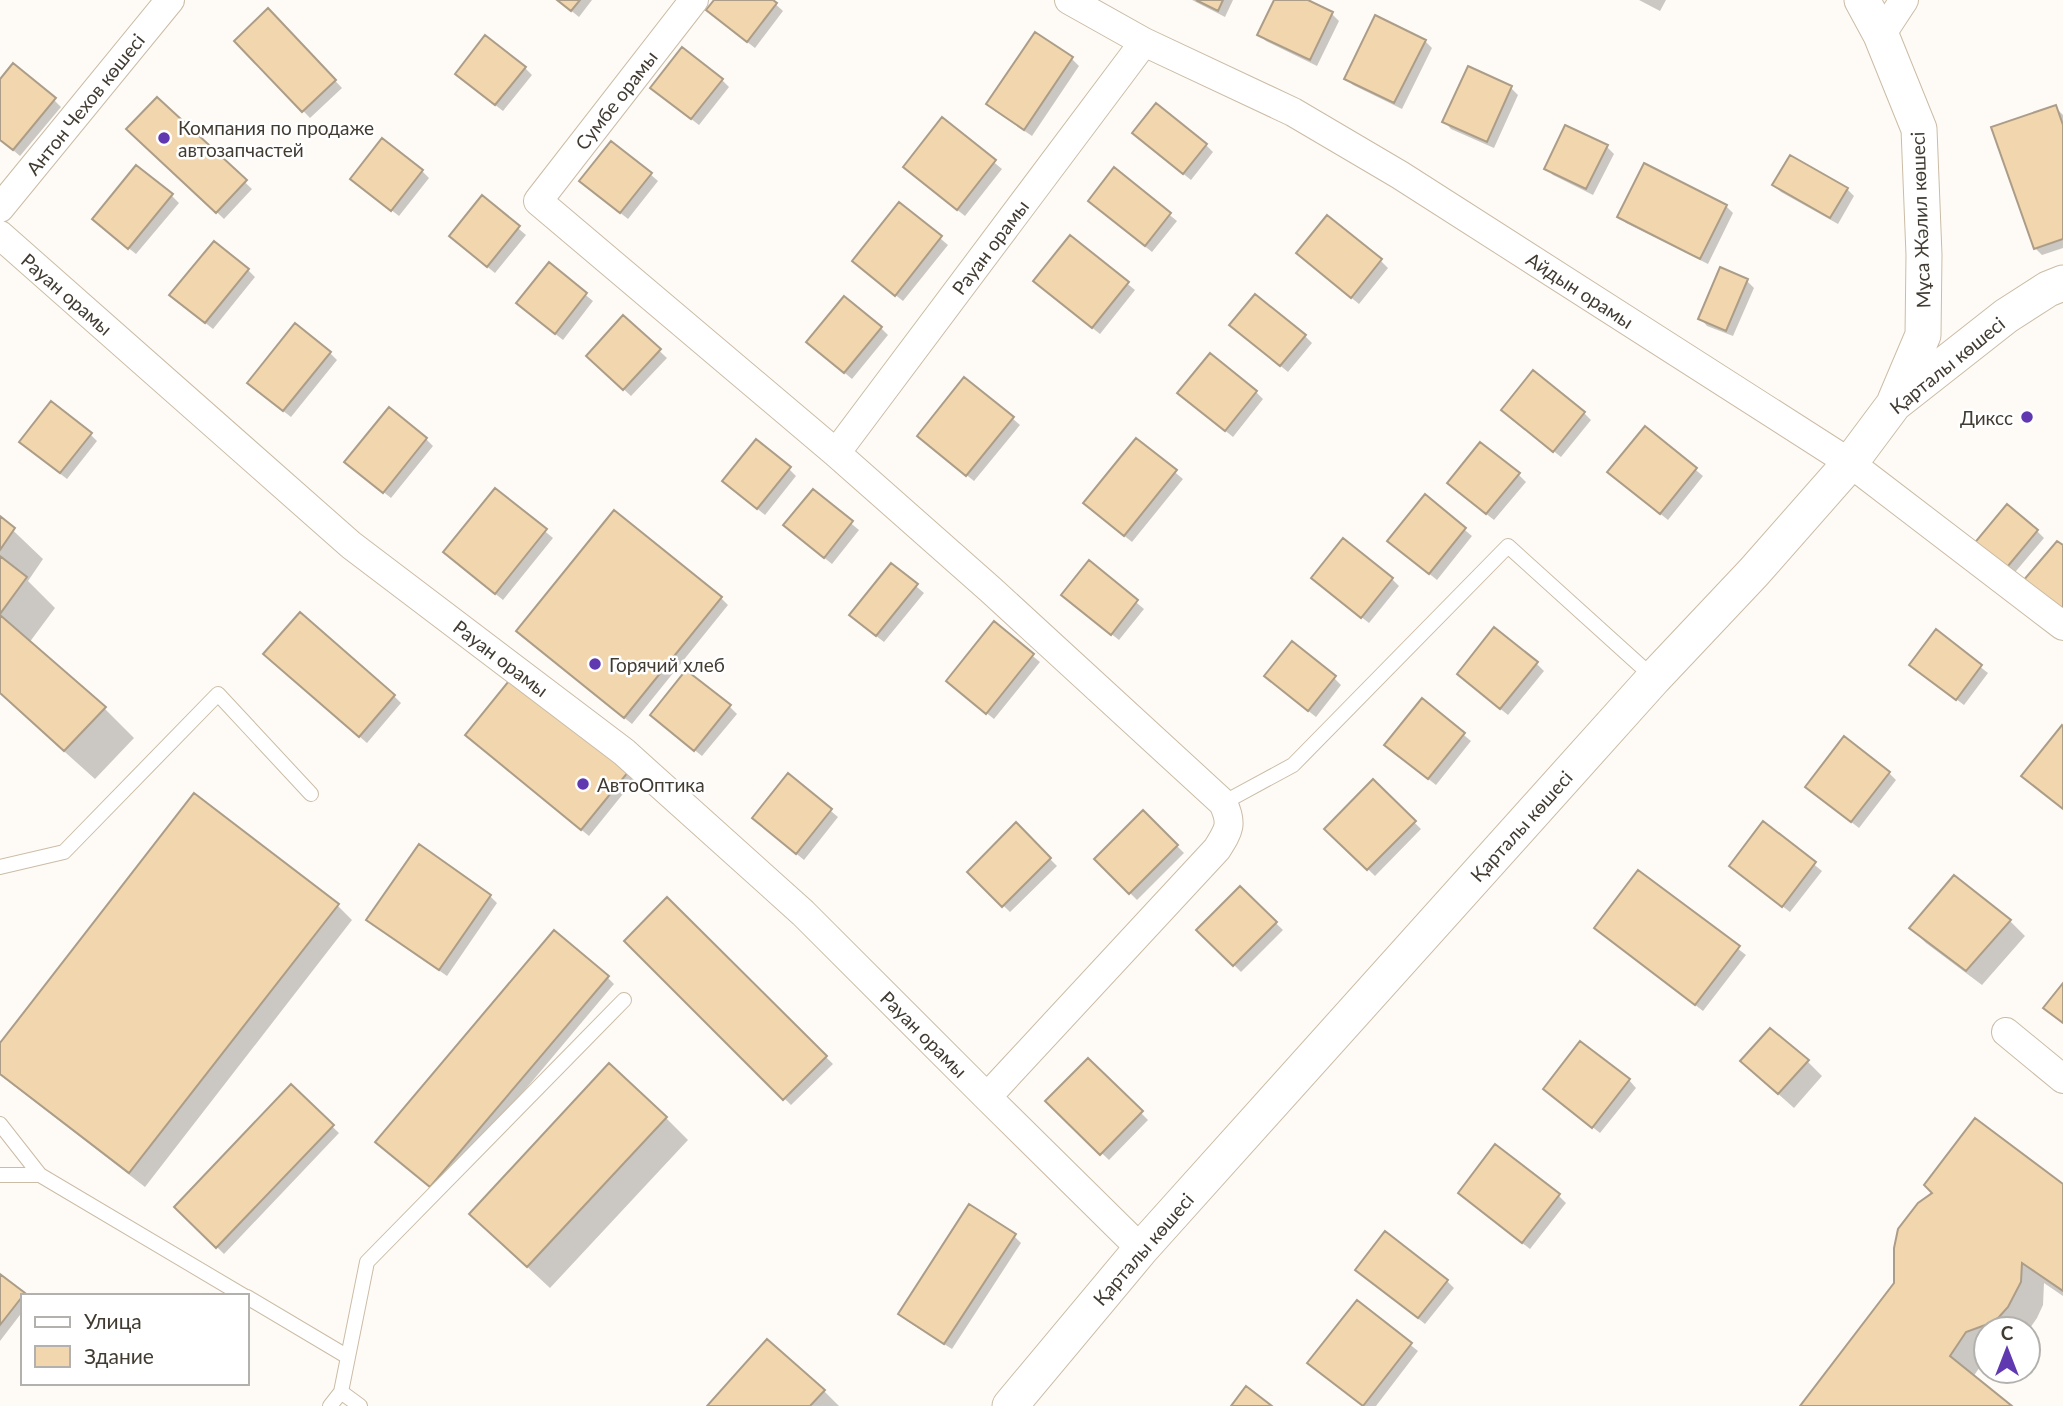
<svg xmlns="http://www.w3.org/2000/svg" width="2063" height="1406" font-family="Lato,sans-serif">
<rect width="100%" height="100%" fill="#fefbf6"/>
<path fill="#0003" d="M558,0H592L579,17Z
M716,0H771L783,11L755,48L715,17Z
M1192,0H1233L1225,17Z
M1276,0H1304L1332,14L1339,21L1317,66L1266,41L1259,34Z
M1639,0H1666L1660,11Z
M268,10L342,88L310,118L236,41Z
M1035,34L1072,59L1079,66L1032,136L995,111L988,103Z
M1425,41L1432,48L1402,109L1353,85L1346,78Z
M525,68L532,75L503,111L464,81Z
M1468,68L1511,88L1518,95L1494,148L1451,129L1444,121Z
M722,80L729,87L699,125L660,95Z
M0,82L54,100L61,107L20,156L0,139Z
M157,99L252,189L224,219L129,129Z
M2055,107L2063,115V248L2042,255L2035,248Z
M943,120L1002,169L965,216L912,174Z
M1141,140L1206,145L1213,152L1191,180Z
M1607,147L1614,154L1593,195L1553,175L1546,168Z
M1644,166L1726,206L1733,213L1708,264L1626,223L1619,216Z
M1115,170L1177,221L1152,252L1097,208Z
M422,171L429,178L399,216L359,185Z
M650,174L658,181L628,219L589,188Z
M1774,185L1847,189L1854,196L1838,224L1781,192Z
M172,196L179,203L136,254L101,226Z
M482,198L526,235L495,273L458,243Z
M900,204L948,245L903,301L861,268Z
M1071,238L1135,290L1100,334L1042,288Z
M1305,260L1381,261L1388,268L1359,304Z
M549,265L593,301L563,340L525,310Z
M248,270L255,277L213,329L179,302Z
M1747,281L1754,288L1733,336L1707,326L1700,318Z
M623,317L667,358L631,396L588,356Z
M881,328L888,335L852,379L816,349Z
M1239,332L1305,336L1312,343L1288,372Z
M330,353L337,360L291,417L256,390Z
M1256,392L1263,399L1233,437L1187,400Z
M1584,413L1591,420L1561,457L1510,417Z
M1012,418L1020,425L974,481L926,443Z
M1645,428L1703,476L1668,520L1617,479Z
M90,434L97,441L67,479L28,449Z
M426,439L433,446L391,498L353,468Z
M1136,440L1183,479L1132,542L1092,510Z
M789,469L796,476L765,515L732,488Z
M1519,475L1526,482L1494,520L1456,490Z
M495,490L553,538L503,600L452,559Z
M813,492L859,530L832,564L792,532Z
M1425,497L1472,536L1437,580L1396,547Z
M0,518L43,559L28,581L55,608L29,643L105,709L134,738L95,779L0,694Z
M2037,531L2044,538L2011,577L1982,553Z
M1089,563L1144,609L1119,640L1070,602Z
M891,565L924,593L884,642L858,622Z
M1392,579L1399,586L1369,623L1320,585Z
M721,598L728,605L632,724L526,638Z
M994,624L1040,662L994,719L955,688Z
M1936,632L1988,673L1964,705L1919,671Z
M272,661L394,696L401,703L367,743Z
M1537,664L1544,671L1508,715L1466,681Z
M1334,678L1341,685L1316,717L1273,683Z
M513,679L635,779L589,836L474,742Z
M1422,700L1471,741L1436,785L1394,752Z
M730,707L737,714L702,756L659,722Z
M1889,773L1896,780L1859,828L1815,794Z
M788,775L838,817L804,860L761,825Z
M1373,782L1421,829L1375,876L1327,829Z
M1143,812L1184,853L1137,900L1096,859Z
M1764,824L1822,871L1790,912L1731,866Z
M1016,825L1057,866L1010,912L969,872Z
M419,847L490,896L497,903L447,976L375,926Z
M1638,872L1746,955L1703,1011L1596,928Z
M1954,877L2010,921L2025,936L1982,985L1926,943L1911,928Z
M1240,889L1283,930L1241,972L1199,930Z
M667,899L833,1064L791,1105L626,941Z
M337,905L352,920L145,1187L0,1075V1046Z
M607,977L614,984L438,1193L384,1149Z
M1088,1060L1148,1120L1109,1160L1047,1101Z
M1807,1061L1822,1076L1794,1108L1758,1076Z
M1629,1080L1636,1088L1600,1133L1550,1093Z
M291,1087L339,1133L224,1254L176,1207Z
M666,1118L688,1140L550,1288L494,1236Z
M2063,1186V1296L2044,1283L2043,1305L2037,1318L2028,1331V1329H1986V1358L1973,1377L2009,1406H1802Z
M1559,1196L1566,1203L1530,1249L1467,1200Z
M1014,1236L1021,1243L952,1349L907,1321L900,1313Z
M1357,1270L1447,1281L1454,1288L1425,1324Z
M0,1276L25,1296H23V1311L0,1341Z
M1357,1302L1418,1351L1376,1406H1362L1309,1363Z
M824,1391L839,1406H709Z"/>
<path fill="#f1d6ae" stroke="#ac9d88" stroke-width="2" d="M557,0H580L571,11Z
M714,0H773L777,3L747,42L706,10Z
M1196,0H1223L1218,11Z
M1274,0H1308L1333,12L1310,60L1257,35Z
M268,8L336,80L302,112L234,41Z
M1375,15L1426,40L1394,103L1344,79Z
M1035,32L1073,57L1024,130L986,104Z
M485,35L526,67L495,105L455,74Z
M682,47L723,79L691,119L650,88Z
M13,63L56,98L13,150L0,140V79Z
M1468,66L1512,86L1487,142L1442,122Z
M157,97L247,180L216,213L126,129Z
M1156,103L1207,144L1183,174L1132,133Z
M2056,105L2063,125V239L2034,249L1991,127Z
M942,117L996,160L957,210L903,167Z
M1565,125L1608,145L1586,189L1544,169Z
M382,138L423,170L391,211L350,179Z
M611,141L652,173L620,213L579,181Z
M1790,155L1848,188L1830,218L1772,185Z
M1644,163L1727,205L1700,259L1617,217Z
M136,165L173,194L128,249L92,219Z
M1114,167L1171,213L1145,246L1088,201Z
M482,195L520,226L487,267L449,236Z
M899,202L942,236L895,296L852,261Z
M1327,215L1382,259L1351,298L1296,253Z
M1070,235L1129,282L1092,328L1033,281Z
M214,241L249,269L205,323L169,295Z
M549,262L587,293L555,334L516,303Z
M1720,267L1748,279L1726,331L1698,319Z
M1255,294L1306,335L1280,366L1229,325Z
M844,296L882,327L844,373L806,342Z
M623,315L661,349L623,390L586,356Z
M295,323L331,352L283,411L247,383Z
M1210,353L1257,391L1225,431L1177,393Z
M1533,370L1585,412L1553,452L1501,410Z
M964,377L1014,417L966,476L917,436Z
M51,401L92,433L60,473L19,442Z
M389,407L427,438L383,493L344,462Z
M1645,426L1697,468L1660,514L1607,472Z
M1136,438L1177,470L1124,536L1083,503Z
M756,439L791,467L757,509L722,481Z
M1480,442L1520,473L1486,514L1447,483Z
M495,488L547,529L495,594L443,552Z
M813,489L853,521L824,558L783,525Z
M1425,494L1466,528L1429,574L1387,541Z
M2007,504L2038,530L2003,572L1972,546Z
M614,510L722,597L624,718L516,631Z
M0,516L15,528L0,550Z
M1343,538L1393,578L1361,618L1311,578Z
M2057,541L2063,545V615L2023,581Z
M0,556L27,577L0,614Z
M1089,560L1138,600L1111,635L1061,595Z
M891,563L918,584L876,636L849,615Z
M300,612L395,695L359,737L263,654Z
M0,615L106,707L64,751L0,693Z
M994,621L1034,654L986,714L946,681Z
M1494,627L1538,662L1500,709L1457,674Z
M1936,629L1982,665L1956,700L1909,665Z
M1292,641L1336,676L1308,711L1264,676Z
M686,670L731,705L694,751L650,715Z
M513,676L629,771L581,830L465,735Z
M1422,698L1465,733L1428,779L1384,745Z
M2062,725L2063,726V809L2021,776Z
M1844,736L1890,772L1851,822L1805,787Z
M788,773L832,809L796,854L752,818Z
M1373,779L1416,821L1367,870L1324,829Z
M194,793L339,904L129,1173L0,1074V1043Z
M1143,810L1178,845L1129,894L1094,859Z
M1763,821L1816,862L1782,907L1729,866Z
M1016,822L1051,858L1002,907L967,872Z
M419,844L491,895L439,970L366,920Z
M1638,870L1740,946L1695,1005L1594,928Z
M1954,875L2011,920L1966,971L1909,928Z
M1240,886L1277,922L1233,966L1196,930Z
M667,897L827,1056L783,1100L624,941Z
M554,930L609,976L430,1187L375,1142Z
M2063,983V1023L2043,1008Z
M1770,1028L1809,1060L1778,1094L1740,1061Z
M1580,1041L1630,1079L1592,1128L1543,1089Z
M1088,1058L1143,1111L1100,1155L1045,1101Z
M609,1063L667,1117L527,1267L469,1214Z
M291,1084L334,1125L216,1248L174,1207Z
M1975,1118L2063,1184V1291L2022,1263L2021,1282L2008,1307L1999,1317L1988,1324L1966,1332L1950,1356L2012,1406H1800L1894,1283V1248L1898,1229L1918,1203L1932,1193L1924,1185Z
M1495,1144L1560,1194L1522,1243L1458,1193Z
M969,1204L1016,1234L944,1344L898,1314Z
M1385,1231L1448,1280L1418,1318L1355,1270Z
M0,1274L25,1293L0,1325Z
M1357,1300L1412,1343L1363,1406L1307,1363Z
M767,1339L825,1390L810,1406H707Z
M1246,1386L1272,1406H1231Z"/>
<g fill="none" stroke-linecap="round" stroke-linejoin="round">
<defs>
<path id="service" d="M1223,803L1293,765L1508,546L1654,678
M0,867L64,852L218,694L311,794
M0,1124L40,1175
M0,1175H40L244,1296
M247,1297L348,1357
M341,1392L360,1406
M330,1406L341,1392L367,1262L624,1000"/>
<path id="minor" d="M694,0L538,201L836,453L991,590L1223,803C1233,824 1229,830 1217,849L987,1097
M1069,0L1144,42L1293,112L1400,175L1850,463L2063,626
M1881,35L1904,0
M0,208L170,0
M0,235L351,545L624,752L803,913L987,1097L1141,1249
M836,453L1144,42
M2006,1032L2063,1079"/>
<path id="tertiary" d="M1862,0L1881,35L1919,129L1924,255L1923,335L1895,401
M1010,1406L1141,1249L1654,678L1754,572L1850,463L1894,404L2006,316L2048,289L2063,283"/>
</defs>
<use href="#service" stroke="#cbbca6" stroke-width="16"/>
<use href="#minor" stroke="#cbbca6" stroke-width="30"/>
<use href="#tertiary" stroke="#cbbca6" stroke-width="37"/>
<use href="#service" stroke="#fff" stroke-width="14"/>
<use href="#minor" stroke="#fff" stroke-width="28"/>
<use href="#tertiary" stroke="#fff" stroke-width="35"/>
</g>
<g fill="#6039b1" stroke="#fff" stroke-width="2.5">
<circle cx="164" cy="138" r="7"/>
<circle cx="2027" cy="417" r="7"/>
<circle cx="595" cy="664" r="7"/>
<circle cx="583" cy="784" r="7"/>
</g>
<g text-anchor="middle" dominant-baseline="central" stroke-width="5" stroke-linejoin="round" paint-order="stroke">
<g font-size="19" fill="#413b32" stroke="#fff">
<text transform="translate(616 100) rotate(-52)">Сумбе орамы</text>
<text transform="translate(85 104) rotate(-51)">Антон Чехов көшесі</text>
<text transform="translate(1920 220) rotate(-92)">Мұса Жәлил көшесі</text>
<text transform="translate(990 247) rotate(-53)">Рауан орамы</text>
<text transform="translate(1580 290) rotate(33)">Айдын орамы</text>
<text transform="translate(67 294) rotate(41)">Рауан орамы</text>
<text transform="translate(1947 365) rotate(-39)">Қарталы көшесі</text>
<text transform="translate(501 658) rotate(37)">Рауан орамы</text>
<text transform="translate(1521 826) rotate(-48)">Қарталы көшесі</text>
<text transform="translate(924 1034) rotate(45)">Рауан орамы</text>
<text transform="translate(1143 1249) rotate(-49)">Қарталы көшесі</text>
</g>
<g font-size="19" fill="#413b32" stroke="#fff" text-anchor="start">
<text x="178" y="127">Компания по продаже<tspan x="178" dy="22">автозапчастей</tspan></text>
<text x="2013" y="417" text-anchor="end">Диксс</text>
<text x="609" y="664">Горячий хлеб</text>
<text x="597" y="784">АвтоОптика</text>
</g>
</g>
<rect x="21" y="1294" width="228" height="91" fill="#ffffff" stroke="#b3b1ad" stroke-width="2"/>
<rect x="35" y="1317" width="35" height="10" fill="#ffffff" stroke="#b3b1ad" stroke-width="2"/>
<text x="84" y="1329" font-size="21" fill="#413b32">Улица</text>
<rect x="35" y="1346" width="35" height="21" fill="#f1d6ae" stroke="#b3b1ad" stroke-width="2"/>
<text x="84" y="1364" font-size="21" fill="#413b32">Здание</text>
<g transform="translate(2007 1350)"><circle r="33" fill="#ffffff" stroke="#b3b1ad" stroke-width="2"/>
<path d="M0-5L12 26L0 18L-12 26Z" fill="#6039b1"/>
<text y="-10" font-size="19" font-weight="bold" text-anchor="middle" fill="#413b32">С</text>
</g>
</svg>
